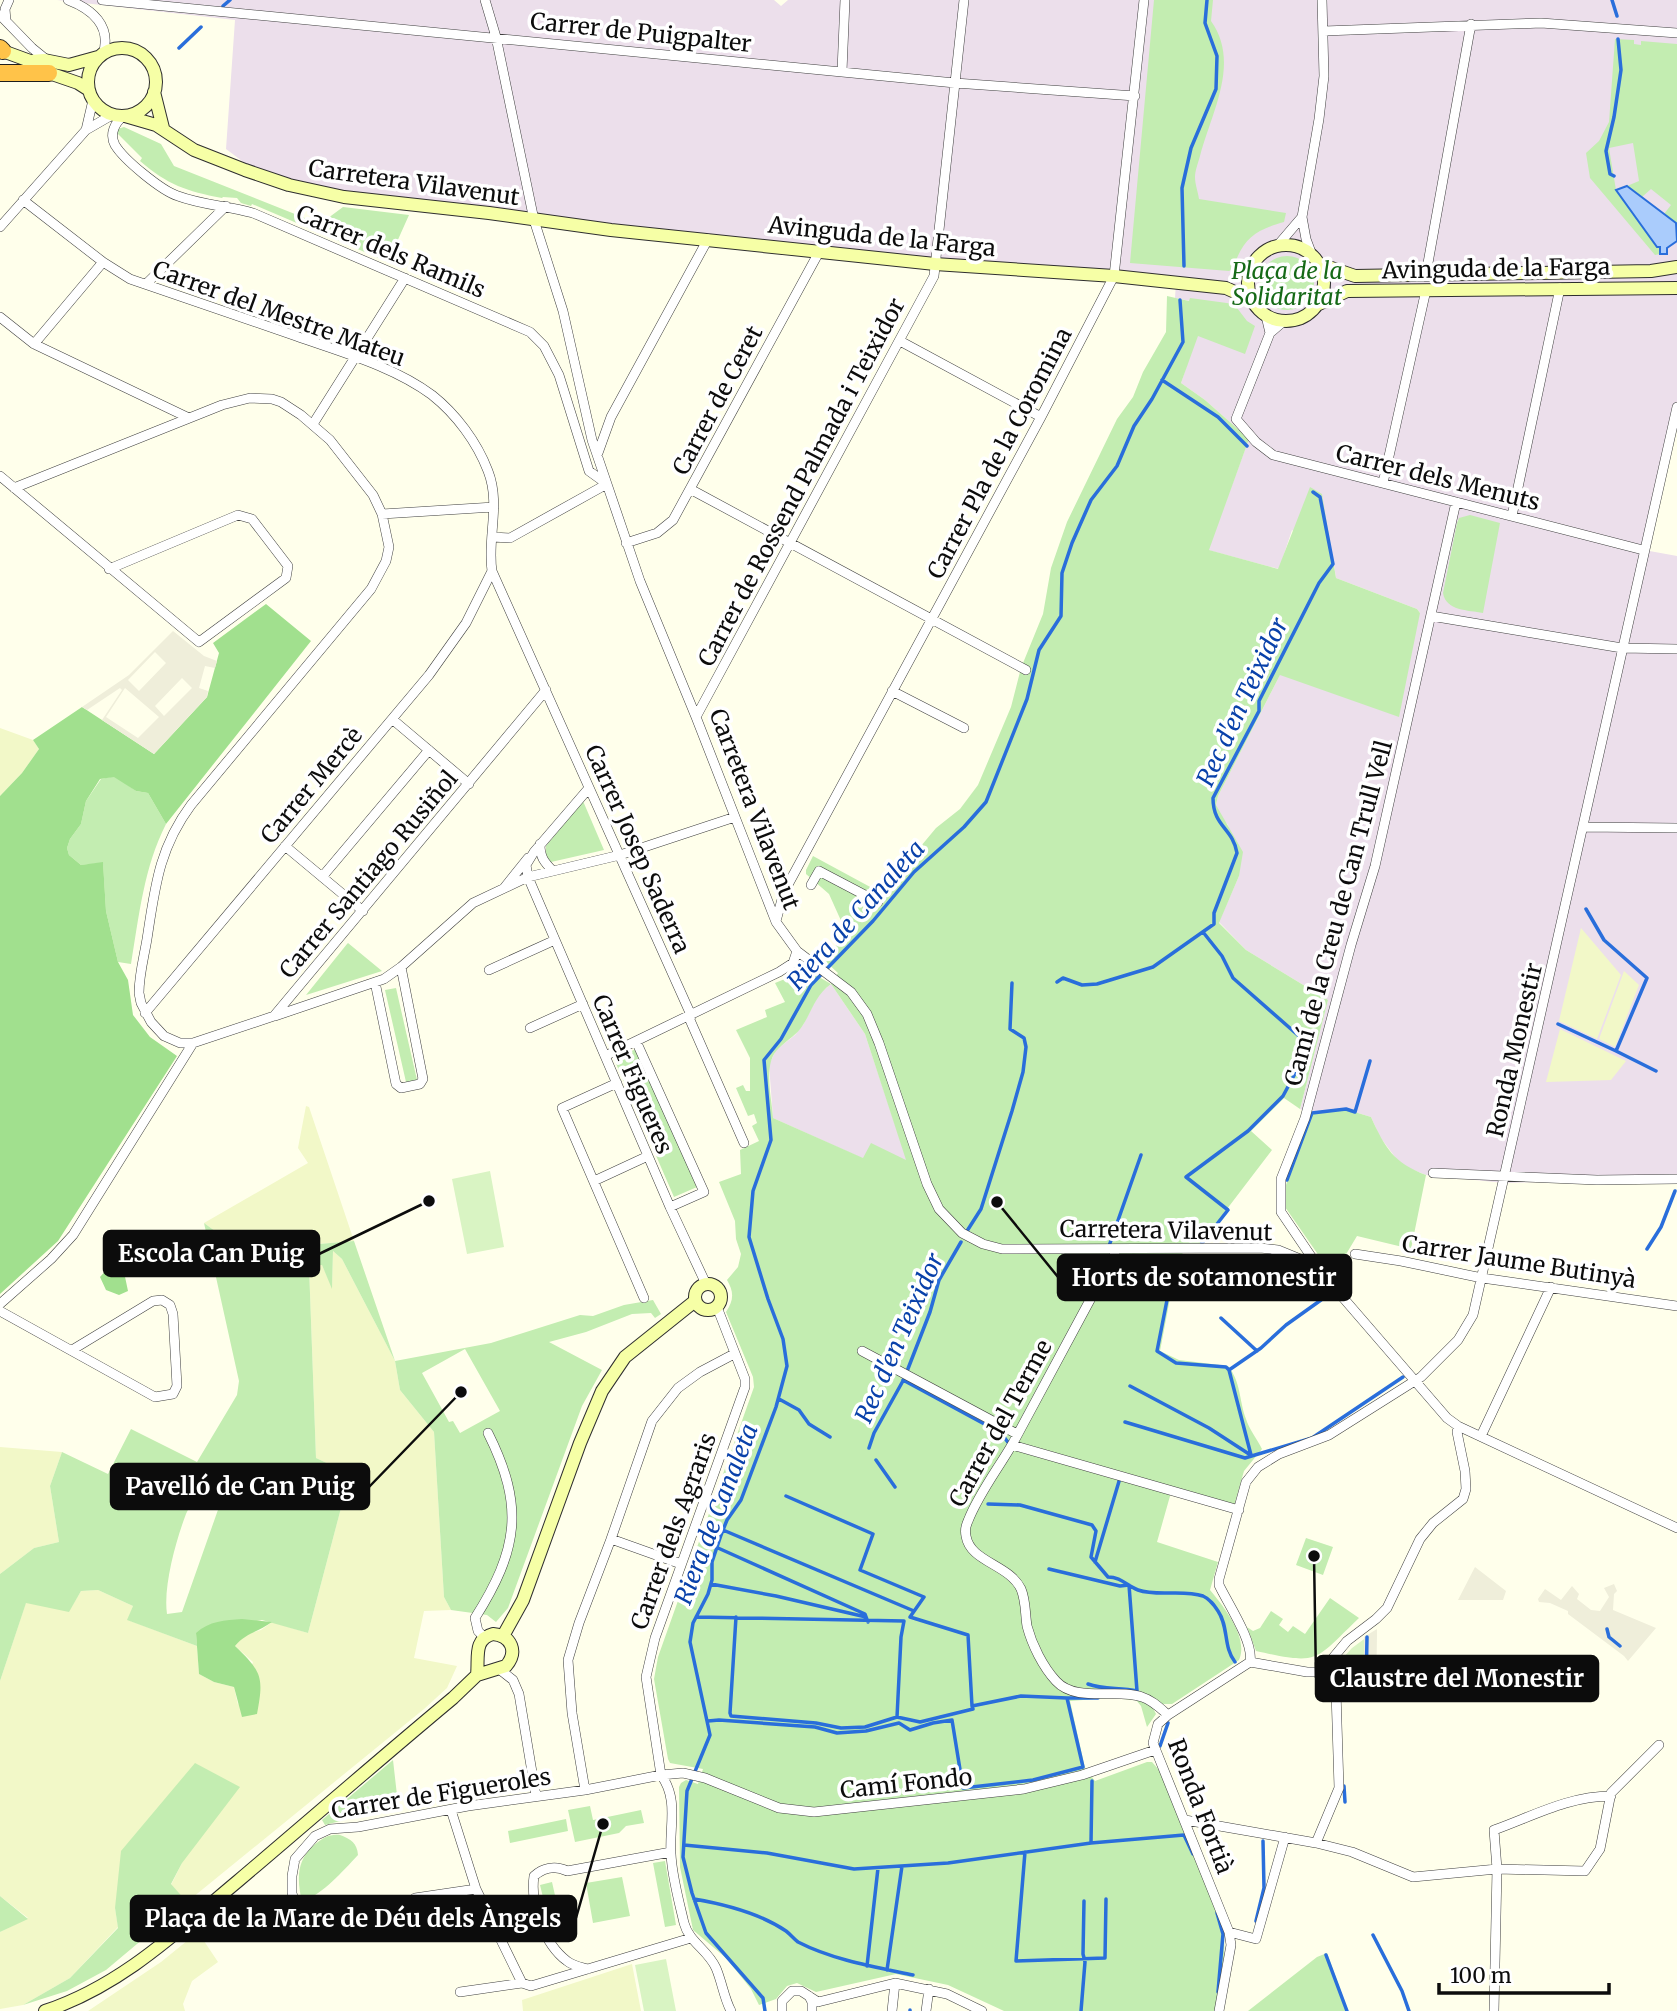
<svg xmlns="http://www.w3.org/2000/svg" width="1677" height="2011" font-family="Merriweather,serif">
<rect width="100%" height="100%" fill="#ffffeb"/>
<path fill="#ecdfeb" d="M57,0H774L781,6L788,0H1677V407L1644,550L1677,556V1179L1504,1183L1426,1175L1401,1165L1380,1137L1371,1117L1348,1110L1310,1114L1300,1109L1328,1000L1246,950L1219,922L1239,876L1228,825L1221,817L1216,805L1218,796L1280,675L1420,613L1417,609L1336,578L1334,565L1292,530L1279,569L1208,550L1249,439L1205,400L1181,383L1187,365L1190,301L1175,298L1176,283L384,202L262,176L226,149L235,20Z
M831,984L865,1034L907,1161L864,1159L773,1118L769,1065L776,1050L795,1035L803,1025L819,994Z"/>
<path fill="#f2f8c8" d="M0,728L33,740L39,749L22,773L0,796Z
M1581,928L1621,975L1597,1039L1559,1021Z
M1624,971L1639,985L1615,1047L1599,1039Z
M1560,1029L1626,1061L1611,1080L1546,1082Z
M306,1106L309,1107L354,1241L222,1252L215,1231L204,1223L308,1163L298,1148Z
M333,1251L342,1259L395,1361L400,1390L434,1432L444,1597L451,1610L424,1611L414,1658L457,1666L447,1688L424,1709L187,1902L171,1885L182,1863L115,1908L118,1927L70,1978L23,2005L0,2009V1932L28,1918L0,1896V1681L26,1602L69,1611L81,1591L98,1590L133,1606L128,1620L197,1646L199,1674L214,1682L234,1687L238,1705L253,1662L235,1646L244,1635L261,1630L272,1622L308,1633L350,1474L316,1458L309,1265H322L332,1287Z
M0,1447L62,1452L50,1486L59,1542L34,1548L0,1574Z
M198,1932L218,1962L192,1981L183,2004L185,2011H88L161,1962Z
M632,1964L641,2011H523L522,2000Z"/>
<path fill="#c3edb1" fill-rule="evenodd" d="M1154,0H1213L1211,21C1241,63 1211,113 1200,156C1198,163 1195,171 1195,177C1195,184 1198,192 1199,199L1286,213L1284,222C1254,230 1242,240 1233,269L1229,271L1130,263Z
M1615,39L1634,40V44L1641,45V41L1677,44V228L1676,223L1664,214L1671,205L1651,189L1642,197L1627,186L1639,181L1633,143L1609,148L1616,190L1657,247H1660V254L1655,255L1590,178L1586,153L1599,141L1609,122Z
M124,127L161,144L174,166L320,224L343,207L409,215L388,262L252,204L251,206L241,203L237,198L223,197L222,198C186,191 168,185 140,161L142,158L114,130Z
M1260 283a27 27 0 1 1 54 0a27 27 0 1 1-54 0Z
M1167,296L1189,301L1190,298L1234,304L1247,321L1255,326L1245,354L1198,336L1181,383L1205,400L1249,439L1209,550L1278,569L1310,487L1322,494L1336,578L1417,609L1420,613L1399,717L1280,675L1218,796L1216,805L1243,852L1239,876L1219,923L1246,950L1328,1000L1300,1109L1284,1098L1251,1131L1272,1150L1201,1243L1178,1256L1160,1351L1179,1360L1228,1366C1241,1382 1239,1400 1246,1419C1249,1429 1257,1439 1262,1449L1244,1471L1234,1506L1172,1489L1157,1542L1218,1562L1210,1590C1224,1607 1249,1638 1239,1660L1172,1704H1151L1156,1714L1147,1727L1141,1706L1136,1700L1109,1698L1070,1701L1085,1768L1095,1781L1147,1762H1152L1159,1770L1223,1926C1227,1955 1221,1982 1216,2011H1004L948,1985L896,1974L816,1992L797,1983L787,1986L776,1999L759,2005L751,1989L726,1958L693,1930L680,1867L679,1787L681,1783L686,1780L698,1784L703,1769L670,1763L668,1759L654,1679L658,1657L754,1387L753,1377L726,1312C734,1300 734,1292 727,1280L738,1267L741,1254L736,1239L735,1221L719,1182L741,1174L740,1150L759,1141L752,1126L757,1123L754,1114L748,1116L736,1088L743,1085L746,1091H750V1058L736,1030L767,1017L765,1010L785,1002L775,983L807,970L831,984L838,973L823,959L847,934L829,894L806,874V870L813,856L885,895L911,858L936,828L960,809L978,785L1011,707L1021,668L1043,614L1051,568L1067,522L1117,419L1133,397L1143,372L1166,332ZM831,984L865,1034L906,1160L871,1143L863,1158L773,1118C772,1098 762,1063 779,1048C787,1040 797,1035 803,1025C813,1009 815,996 831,984Z
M1470,515L1500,523L1483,613C1468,610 1446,611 1443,593L1457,523L1459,518Z
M115,776L136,791L148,793L166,824C144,867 139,916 131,964L118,962L106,911L103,863L81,865L69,855L67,848L70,839L81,824L86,801L101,779Z
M583,801L604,850L551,862L546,857V846Z
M348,943L382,971L306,995L347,944Z
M396,988L417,1080L406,1082L385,990Z
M636,1049L697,1187L674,1197L614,1059Z
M1348,1110L1371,1117C1385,1148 1394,1163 1426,1175L1411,1249L1357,1236L1333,1276L1285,1207L1286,1185L1310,1114Z
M204,1223L215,1231L223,1252L354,1241L395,1361L491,1343L580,1315L593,1316L624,1305L653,1300L661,1314L655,1318L651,1313L632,1314L586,1332L549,1342L602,1370L582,1406L508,1608L496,1622L487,1615L451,1610L444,1597L434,1432L400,1390L395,1361L342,1259L333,1251L332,1289L322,1265L309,1266L316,1458L350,1474L308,1633L262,1620L196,1633L197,1646L127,1620L133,1606L98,1590L81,1591L69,1612L26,1603L0,1681V1574L34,1548L59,1542L50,1486L62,1452L108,1474L131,1429L197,1462L237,1395L239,1381ZM465,1349L500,1411L460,1433L453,1421L449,1422L422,1373ZM218,1463L232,1470L182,1612L167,1614C163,1587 176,1540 186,1514C194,1496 208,1479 218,1463Z
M1306,1538L1333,1547L1323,1575L1296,1565Z
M1330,1598L1359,1618C1313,1662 1320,1665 1256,1651L1247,1627L1253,1631L1260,1628L1271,1611L1283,1619L1279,1625L1288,1632L1293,1626L1305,1634Z
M393,1760L398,1804L358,1813L357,1809L343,1812L344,1820L325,1825L322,1820Z
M195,1763L240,1787L182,1863L171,1884L187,1902L106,1970L67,1991L23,2005L70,1978L118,1928L115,1908L121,1851Z
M590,1806L593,1820L641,1810L644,1823L626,1826L619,1833L575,1842L568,1810Z
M566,1819L568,1831L510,1843L508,1831Z
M340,1835C351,1839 357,1843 358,1855C342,1872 324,1893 302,1902C297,1880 296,1861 314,1845C323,1838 329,1834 340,1835Z
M665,1861L676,1925L665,1927L653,1863Z
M622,1877L630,1916L593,1923L586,1883Z
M552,1882L563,1931L552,1934L540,1885Z
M0,1896L28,1919L0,1932Z
M1327,1953L1348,2011H1248L1317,1957Z"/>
<path fill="#a1e08e" d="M266,604L311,641L166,824L148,793L136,791L114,777L100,779L86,801L81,824L70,839L67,848L69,855L81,865L103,862L106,911L118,962L128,980L133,1015L150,1037L177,1056L58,1241L0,1294V796L22,773L39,749L33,740L82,707L154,754L207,697L219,653L213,643Z
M151,1237L161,1238V1246C143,1256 138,1254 140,1277H133L124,1272L128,1291L119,1295L106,1290L100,1277L128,1246Z
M242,1619L272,1622C258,1632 246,1633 235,1646C262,1672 264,1677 257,1714L242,1717L234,1687L214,1682L199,1674L196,1633C209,1621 225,1620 242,1619Z"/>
<path fill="#d9f4c3" d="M490,1171L504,1247L467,1254L452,1179Z
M1375,1631L1376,1683L1346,1681L1342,1659L1352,1648Z
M666,1959L676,2011H644L635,1965Z"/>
<path fill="#efeeda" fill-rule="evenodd" d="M173,631L204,656L217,661L215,668L205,666L199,688L208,691L207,697L154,754L102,720L122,690L120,688L87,710L82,707L129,675ZM155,652L166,663L139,691L128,680ZM182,678L192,688L164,716L155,706ZM125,688L159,717L138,738L106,717Z
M1475,1567L1506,1591L1503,1600H1458Z
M1614,1584L1617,1591L1614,1594L1613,1610L1656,1628L1628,1661L1624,1656L1568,1614V1611L1550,1603L1539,1602L1538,1599L1545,1589L1561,1600L1572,1586L1579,1594L1577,1599L1591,1610L1600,1611L1609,1597L1604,1588Z
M1377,1629V1635L1376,1694L1364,1692V1637Z"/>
<path fill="#aaccfc" stroke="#296edb" stroke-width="2" d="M1627,186L1676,223L1677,241L1667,248V254H1660V247H1657L1616,190Z"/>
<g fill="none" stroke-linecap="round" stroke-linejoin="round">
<path stroke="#296edb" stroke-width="3.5" d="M1612,0L1617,16
M223,6L230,0
M179,48L201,27
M1614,176L1610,174L1606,151L1614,117L1621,70L1618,39
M1184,266L1182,188L1191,148L1216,89L1217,56L1205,23L1207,0
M1162,380L1218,417L1247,446
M1586,909L1604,940L1647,978L1616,1051L1656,1071
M1057,982L1063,978L1082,985L1097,984L1153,967L1214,924V913L1237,853C1233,828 1213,827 1213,798L1259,711V701L1319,583L1333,564L1320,497L1313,492
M1558,1024L1616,1051
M1287,1180L1312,1113L1346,1109L1355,1112L1370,1061
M967,1231L981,1209L1012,1111L1023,1072L1026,1047L1024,1038L1010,1029L1012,983
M1202,1243L1228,1210L1186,1177L1248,1131L1283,1096L1307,1051L1308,1044L1233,978L1222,956L1203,932
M1109,1246L1141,1155
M1647,1249L1661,1227L1675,1191
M1103,1267L1105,1258
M1110,1270L1168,1295L1157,1351L1176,1363L1226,1367L1229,1370L1251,1455
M1221,1318L1257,1351
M1229,1370L1261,1348L1286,1325L1328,1295
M903,1380L1001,1433L1010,1445
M1130,1386L1209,1428L1249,1454
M779,1399L799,1410L809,1424L830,1437
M1125,1422L1245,1458L1312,1438L1403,1377
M869,1448L874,1433L904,1379L930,1312L939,1280L961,1242
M876,1460L895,1487
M988,1504L1020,1505L1092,1525L1096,1531L1091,1557L1108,1577C1121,1577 1127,1586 1138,1590C1158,1597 1182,1589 1203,1596C1210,1599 1214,1605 1218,1611C1229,1627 1223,1647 1235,1662
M723,1530L914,1611
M718,1548L865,1614L868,1622
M1095,1562L1120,1478
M1049,1569L1120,1586L1129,1585L1137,1691C1120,1687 1104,1690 1088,1684
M711,1584L776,1596L866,1617
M696,1617L904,1621L901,1637L897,1717
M736,1617L730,1713L731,1716L816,1723L841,1728L865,1727L897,1717L920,1722L973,1709L972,1706
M1607,1629L1609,1637L1620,1646
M1366,1689L1367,1637
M1068,1698H1098
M708,1721L719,1720L815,1727L837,1733L866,1731L899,1723L910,1730L933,1723L952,1720L963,1788L1033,1780L1083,1767L1067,1698L1021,1696L972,1706L968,1635L910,1617L924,1597L860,1570L873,1534L786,1496
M1160,1746L1168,1723
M1092,1781L1091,1843L1184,1835L1193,1854
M1344,1786L1345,1802
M684,1845L767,1853L854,1869L948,1863L1091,1843
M1025,1852L1016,1961L1105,1958L1106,1899
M694,1899C723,1904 761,1914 786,1931C790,1934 794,1939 798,1942C833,1960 875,1967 913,1975
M1217,1913L1223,1934L1218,1992
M1256,1921L1264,1888L1263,1841
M1373,1935L1402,1991L1409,2011
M1326,1955L1347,2011
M867,1966L878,1868
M887,1970L902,1866
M765,2011L763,1998L706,1933L692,1893L683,1857L687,1791L710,1735L690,1642L693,1623L708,1594L712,1580V1562L721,1535L727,1520L741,1500L776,1407L787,1366L783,1339L768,1299L749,1237L753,1191L771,1140L764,1060L781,1039L811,985L873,921L914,872L964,827L986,802L1027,699L1039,650L1061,616L1062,573L1072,543L1091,500L1117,466L1134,426L1152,399L1183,342L1180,300
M910,2011V2010
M1081,2011L1085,1962L1083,1954L1084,1901"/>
<defs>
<path id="street" d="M68,0C92,9 112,26 103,54
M102,0L955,83L1135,96
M485,0L496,37L534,220L563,311L592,440L640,581L696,717L776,922L797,951L851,992L867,1014L879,1043L927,1184L939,1209L962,1233L983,1244L1002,1249L1260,1248L1278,1250L1300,1259L1326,1278L1447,1418L1458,1426L1677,1528
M0,15L32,48L48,61
M6,21L5,9L9,0
M1324,31L1541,23L1677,33
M842,71L845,0
M123,116C115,123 109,134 115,145C124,160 162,191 178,196C202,205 228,206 253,213L530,332L544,346L559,375L589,471L607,484
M86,130L93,100
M23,200L103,262L130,279C185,298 240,317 296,336C341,352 393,366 432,395C456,414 477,442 488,471C501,504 487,538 492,571L691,1015L690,1020L744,1143
M0,227L86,130L112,115
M1278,245L1302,217
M1312,255L1306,239L1302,217L1319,119L1324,76L1322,0
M1426,274L1471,24
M146,284L226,206
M1266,316L1270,333
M0,317L34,344L189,418
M1284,321L1270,333L1236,419L1256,442L1273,455L1643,550
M900,341L1041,417
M34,344L103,262
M313,424L405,278
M598,453L611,417L708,239
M0,476L199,642L286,578L288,566L252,519L238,515L109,569
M1383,483L1426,290
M14,488L222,405L250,398L272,399L281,402L301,415L330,440L373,495L382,514L389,547L386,561L371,589L191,805C159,848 155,887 147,939C144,957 139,975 139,993L141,1003L151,1022L164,1036L180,1043H193L274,1016L546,690
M690,489L1026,670
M382,514L494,507
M1512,516L1560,288
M492,537L510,538L607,484
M626,543L657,533L673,520L819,252
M1431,616L1622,648L1677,649
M892,691L964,728
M696,717L934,276L964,0
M392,719L469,784
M589,788L534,852L526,865L528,877L670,1207L706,1284
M1584,827L1677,828
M540,844C540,857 544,862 553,871
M285,846L363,911
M322,877L429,750
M811,885L819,871L878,902
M504,888L528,858
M776,921L784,892L1041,417L1114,276L1144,0
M489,970L555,940
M375,982L396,1084L401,1088L420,1084L423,1079L401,967
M145,1013L429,675L466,623L492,571
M275,1016L384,979L401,967L473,903L528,877L620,855L735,817
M530,1028L583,1004
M636,1041L704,1192L670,1207
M605,1056L779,972L793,963L797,951
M617,1083L562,1108L644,1298
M1433,1173L1597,1180L1677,1179
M594,1181L648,1156
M1116,1249L1114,1256C1080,1318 1047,1380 1013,1443C998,1469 979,1493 968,1521C966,1525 965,1531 966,1536C970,1562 1009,1564 1021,1589C1026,1601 1025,1613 1027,1626C1032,1645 1043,1667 1056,1681C1076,1703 1117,1688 1142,1697C1152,1700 1160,1708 1168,1715
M1355,1254L1401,1261L1482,1278L1677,1306
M1323,1274L1281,1212V1179L1305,1118L1351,945L1375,866L1456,502
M0,1304L51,1259L73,1235L193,1043
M717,1307L745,1379V1387L655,1638L646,1677L661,1775C679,1799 669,1827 671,1854C672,1877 679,1901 684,1923C689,1942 708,1950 716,1968C722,1982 724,1998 731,2011
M0,1311L155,1397L173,1394L177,1386L173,1314L170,1305L162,1300L153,1301L72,1350
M862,1351L1017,1434
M1481,1436L1551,1287
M1012,1445L1239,1510
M611,1539L681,1564
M484,1637L478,1631L475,1618C518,1550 525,1507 488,1433
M1250,1662C1254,1642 1228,1604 1219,1585V1579L1246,1482L1258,1467L1279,1454L1329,1435L1421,1377L1458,1340L1473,1315L1677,407
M1250,1662L1307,1672H1334
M499,1669L513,1680L519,1694L536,1796
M585,1790L572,1713L568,1660L579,1623L611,1539L652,1421L678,1388L700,1372L734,1354
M451,1810L476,1889L522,1983
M1185,1820L1316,1843L1352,1852L1413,1877L1497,1869L1585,1871L1600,1849L1611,1793L1659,1745
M1316,1843L1339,1788L1336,1691L1332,1659L1347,1641L1376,1619L1387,1608L1420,1539L1433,1523L1463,1499L1466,1489L1465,1471L1457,1432L1458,1426
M415,1898L476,1889
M298,1916L292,1893V1876L295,1859L315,1836L330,1829L358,1827L468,1806L585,1790L661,1775L683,1773L705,1778L779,1808L814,1812L1024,1789L1082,1775L1155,1750
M1229,1932L1256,1939L1285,1837
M406,1935L490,1921
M588,1969C581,1967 573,1966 567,1961C544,1944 530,1904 534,1876C543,1868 555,1865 567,1871L671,1852
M460,1992L522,1983L531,1986L691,1938
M809,1996L812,2002V2011
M818,2002L895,1983L947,1994L982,2011
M782,2011V2001L792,1991H801L818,2002
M892,2011L895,1983
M926,2011L929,1989
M1219,2011L1231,1945L1229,1932L1153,1743L1158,1724L1168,1715L1250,1662
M1494,2011L1497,1869L1494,1830C1533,1816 1569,1796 1611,1796"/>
<path id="secondary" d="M88 82a34 34 0 1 1 68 0a34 34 0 1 1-68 0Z
M0,50L30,61L49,73L78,83L89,90
M31,61L44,60L69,65L98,57
M154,92L163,128
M125,116L156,125L194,150L245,170L289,185L344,197L489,213L611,230L935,264L1114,276L1226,288L1252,300
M1248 283a38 38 0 1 1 76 0a38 38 0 1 1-76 0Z
M1320,264L1355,276L1651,271L1677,267
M1319,304L1347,291L1677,288
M695 1297a13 13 0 1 1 26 0a13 13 0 1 1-26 0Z
M503,1636L523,1600L580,1443L602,1391L625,1357L695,1301
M45,2011C121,1986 178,1931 238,1881C310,1820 381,1758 453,1698L477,1675L506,1666C518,1652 512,1636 493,1634C473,1639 479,1658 477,1675"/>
<path id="highway" d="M0,48L3,51
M0,73H49"/>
</defs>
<use href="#street" stroke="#3f3f3f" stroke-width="10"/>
<use href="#secondary" stroke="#2e2e2e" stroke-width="14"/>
<use href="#highway" stroke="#1d1d1d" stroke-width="18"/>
<use href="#street" stroke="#fff" stroke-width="9"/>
<use href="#secondary" stroke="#f6ffa6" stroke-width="12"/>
<use href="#highway" stroke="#ffc349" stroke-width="16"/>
</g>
<g text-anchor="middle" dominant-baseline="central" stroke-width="7" stroke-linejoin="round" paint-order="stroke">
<g font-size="23" fill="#0c0c0c" stroke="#fff">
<text transform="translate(641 32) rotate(6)">Carrer de Puigpalter</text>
<text transform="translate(414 182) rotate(8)">Carretera Vilavenut</text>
<text transform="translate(882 236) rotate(6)">Avinguda de la Farga</text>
<text transform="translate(391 251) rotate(23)">Carrer dels Ramils</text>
<text transform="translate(1496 268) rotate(-1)">Avinguda de la Farga</text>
<text transform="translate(279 313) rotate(20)">Carrer del Mestre Mateu</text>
<text transform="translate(717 400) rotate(-62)">Carrer de Ceret</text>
<text transform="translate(999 453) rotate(-62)">Carrer Pla de la Coromina</text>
<text transform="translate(1438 477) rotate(14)">Carrer dels Menuts</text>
<text transform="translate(801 482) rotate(-62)">Carrer de Rossend Palmada i Teixidor</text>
<text transform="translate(311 785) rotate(-50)">Carrer Mercè</text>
<text transform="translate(755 809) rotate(69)">Carretera Vilavenut</text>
<text transform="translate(638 849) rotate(66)">Carrer Josep Saderra</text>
<text transform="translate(368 874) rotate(-50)">Carrer Santiago Rusiñol</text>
<text transform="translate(1338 913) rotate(-75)">Camí de la Creu de Can Trull Vell</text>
<text transform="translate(1514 1050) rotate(-77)">Ronda Monestir</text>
<text transform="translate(633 1074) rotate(67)">Carrer Figueres</text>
<text transform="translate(1166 1230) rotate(1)">Carretera Vilavenut</text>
<text transform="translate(1519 1261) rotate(9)">Carrer Jaume Butinyà</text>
<text transform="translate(1000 1423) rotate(-61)">Carrer del Terme</text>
<text transform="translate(673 1531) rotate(-70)">Carrer dels Agraris</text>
<text transform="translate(906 1783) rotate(-6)">Camí Fondo</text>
<text transform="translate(441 1793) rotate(-9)">Carrer de Figueroles</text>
<text transform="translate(1201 1806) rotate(69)">Ronda Fortià</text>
</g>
<g font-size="23" font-style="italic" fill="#166a17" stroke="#fff">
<text x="1287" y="270">Plaça de la<tspan x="1287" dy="26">Solidaritat</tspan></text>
</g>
<g font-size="24" font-style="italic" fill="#0941aa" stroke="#fff">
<text transform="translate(1242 702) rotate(-65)">Rec d'en Teixidor</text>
<text transform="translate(856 915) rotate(-48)">Riera de Canaleta</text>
<text transform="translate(899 1338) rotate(-66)">Rec d'en Teixidor</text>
<text transform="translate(716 1514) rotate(-69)">Riera de Canaleta</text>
</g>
</g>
<path fill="none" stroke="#0c0c0c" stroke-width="2.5" d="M429 1201L319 1254M997 1202L1058 1277M461 1392L369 1487M1314 1556L1316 1678M603 1824L576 1918"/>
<g fill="#0c0c0c" stroke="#fff" stroke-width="2.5">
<circle cx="429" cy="1201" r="7"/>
<circle cx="997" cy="1202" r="7"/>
<circle cx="461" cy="1392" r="7"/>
<circle cx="1314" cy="1556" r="7"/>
<circle cx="603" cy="1824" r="7"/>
</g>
<g fill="#0c0c0c" stroke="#0c0c0c" stroke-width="2.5">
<rect x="104" y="1231" width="215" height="45" rx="7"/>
<rect x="1058" y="1255" width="293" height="45" rx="7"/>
<rect x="111" y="1464" width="258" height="45" rx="7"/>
<rect x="1316" y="1656" width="282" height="45" rx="7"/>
<rect x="131" y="1896" width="445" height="45" rx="7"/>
</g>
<g font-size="24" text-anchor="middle" font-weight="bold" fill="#fff">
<text x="211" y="1262">Escola Can Puig</text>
<text x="1204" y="1286">Horts de sotamonestir</text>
<text x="240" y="1495">Pavelló de Can Puig</text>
<text x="1457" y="1687">Claustre del Monestir</text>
<text x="353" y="1927">Plaça de la Mare de Déu dels Àngels</text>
</g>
<path d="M1439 1983v10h170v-10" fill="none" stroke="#0c0c0c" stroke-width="3.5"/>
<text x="1450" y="1983" font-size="21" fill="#0c0c0c" stroke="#ffffff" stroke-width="5" paint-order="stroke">100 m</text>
</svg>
